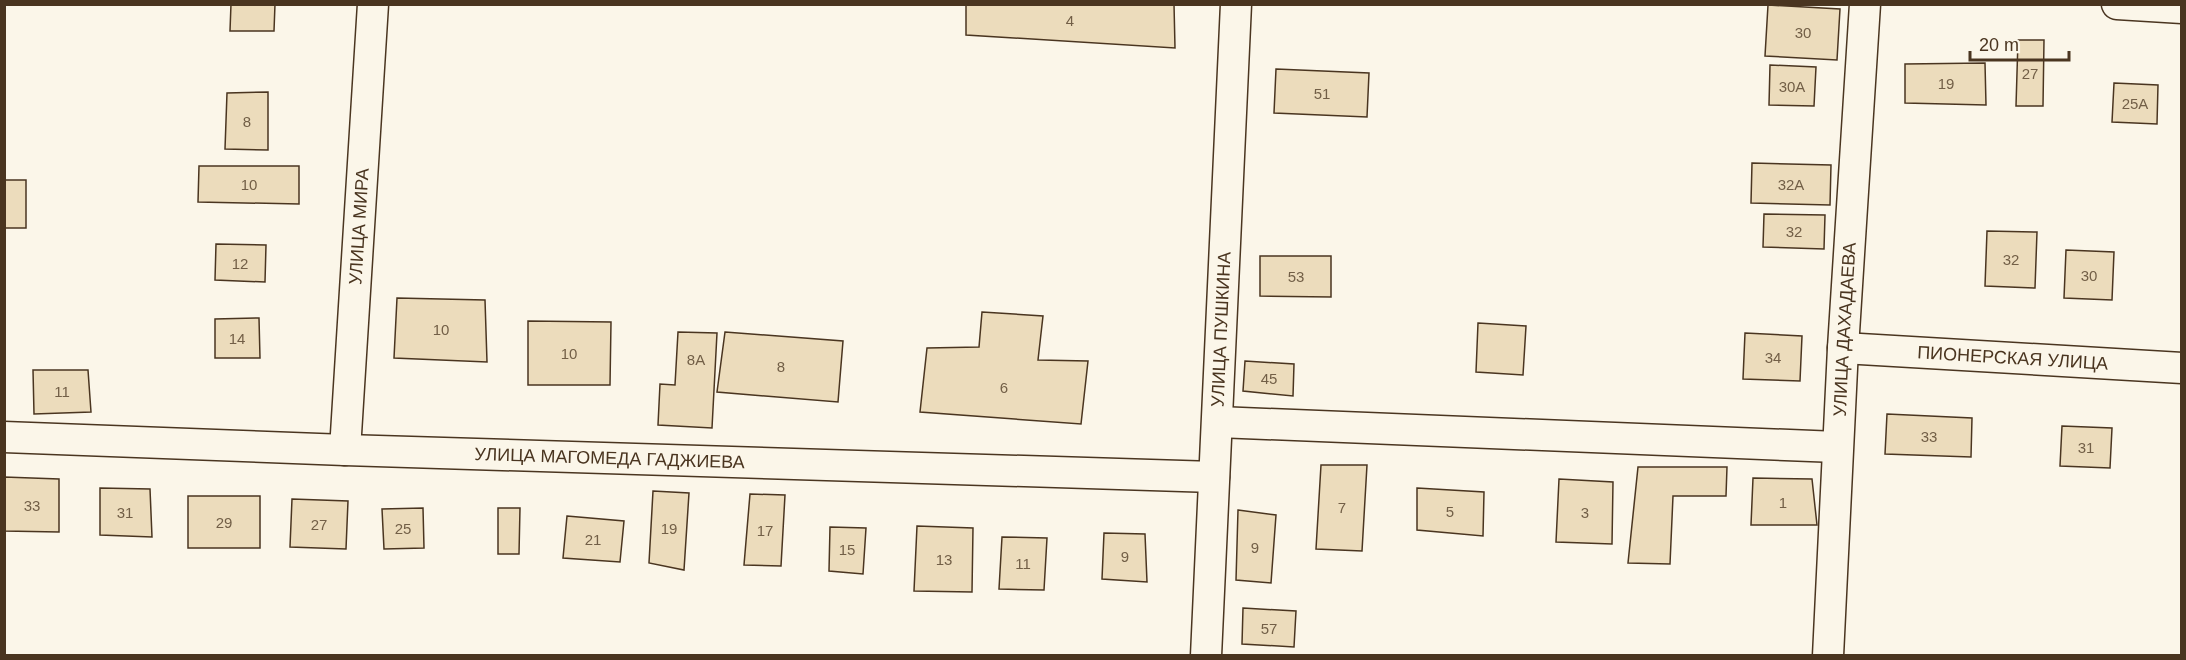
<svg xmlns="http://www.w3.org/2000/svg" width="2186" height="660" font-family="Arial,sans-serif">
<rect width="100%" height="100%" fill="#fbf6e9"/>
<path fill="#ecdcbc" stroke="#4a3520" stroke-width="1.5" d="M231,4H275L274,31H230Z
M966,4H1174L1175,48L966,35Z
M1768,5L1840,9L1837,60L1765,56Z
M2018,40H2044L2043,106H2016Z
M1985,63L1986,105L1905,103V64Z
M1770,65L1816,67L1814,106L1769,105Z
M1276,69L1369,73L1367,117L1274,113Z
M2114,83L2158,85L2157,124L2112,122Z
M268,92V150L225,149L227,93Z
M1752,163L1831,165L1830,205L1751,203Z
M199,166H299V204L198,202Z
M4,180H26V228H4Z
M1764,214L1825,215L1824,249L1763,247Z
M1987,231L2037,232L2035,288L1985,286Z
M216,244L266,245L265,282L215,280Z
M2066,250L2114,252L2112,300L2064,298Z
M1260,256H1331V297L1260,296Z
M397,298L485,300L487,362L394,358Z
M982,312L1043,316L1038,360L1088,361L1081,424L920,412L927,348L979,347Z
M259,318L260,358H215V319Z
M528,321L611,322L610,385H528Z
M1478,323L1526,326L1523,375L1476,372Z
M678,332L717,333L712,428L658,425L660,384L675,385Z
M725,332L843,341L838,402L717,392Z
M1745,333L1802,336L1800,381L1743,379Z
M1245,361L1294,364L1293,396L1243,391Z
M33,370H88L91,412L34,414Z
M1887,414L1972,418L1971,457L1885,454Z
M2062,426L2112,428L2110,468L2060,466Z
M1321,465H1367L1362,551L1316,549Z
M1638,467H1727L1726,496H1673L1670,564L1628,563Z
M4,477L59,479V532L4,531Z
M1753,478L1812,479L1817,525H1751Z
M1559,479L1613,482L1612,544L1556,542Z
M100,488L150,489L152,537L100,535Z
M1417,488L1484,492L1483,536L1417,530Z
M653,491L689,493L684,570L649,563Z
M750,494L785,495L781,566L744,565Z
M188,496H260V548H188Z
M292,499L348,501L346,549L290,547Z
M423,508L424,548L384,549L382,509Z
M498,508H520L519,554H498Z
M1238,510L1276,515L1271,583L1236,580Z
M567,516L624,521L620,562L563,558Z
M917,526L973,528L972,592L914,591Z
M830,527L866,528L863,574L829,571Z
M1104,533L1145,534L1147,582L1102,579Z
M1002,537L1047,538L1044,590L999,589Z
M1243,608L1296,611L1294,647L1242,644Z"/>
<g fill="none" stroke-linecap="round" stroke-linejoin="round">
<defs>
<g id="minor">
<path d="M2117,4L2182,8"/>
<path id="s1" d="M1843,348L2182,368"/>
<path d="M1218,422L1837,447"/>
<path id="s2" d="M4,437L345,450L1214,477"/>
<path id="s3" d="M345,450L373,4"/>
<path id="s4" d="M1206,656L1236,4"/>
<path id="s5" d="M1828,656L1843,348L1865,4"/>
</g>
</defs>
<use href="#minor" stroke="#4a3520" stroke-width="33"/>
<use href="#minor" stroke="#fbf6e9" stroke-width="30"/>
</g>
<g text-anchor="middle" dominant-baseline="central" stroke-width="4.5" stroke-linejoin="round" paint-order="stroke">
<g font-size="15" fill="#725f47">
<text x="1070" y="20">4</text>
<text x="1803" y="32">30</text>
<text x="2030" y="73">27</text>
<text x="1946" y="83">19</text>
<text x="1792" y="86">30А</text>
<text x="1322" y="93">51</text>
<text x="2135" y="103">25А</text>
<text x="247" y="121">8</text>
<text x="249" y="184">10</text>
<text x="1791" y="184">32А</text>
<text x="1794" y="231">32</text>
<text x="2011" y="259">32</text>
<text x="240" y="263">12</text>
<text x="2089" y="275">30</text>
<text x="1296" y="276">53</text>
<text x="441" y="329">10</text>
<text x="237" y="338">14</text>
<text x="569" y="353">10</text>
<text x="1773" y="357">34</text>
<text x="696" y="359">8А</text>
<text x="781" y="366">8</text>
<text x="1269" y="378">45</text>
<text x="1004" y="387">6</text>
<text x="62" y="391">11</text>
<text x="1929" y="436">33</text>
<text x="2086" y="447">31</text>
<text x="1783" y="502">1</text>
<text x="32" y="505">33</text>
<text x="1342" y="507">7</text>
<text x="1450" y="511">5</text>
<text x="125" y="512">31</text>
<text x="1585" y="512">3</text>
<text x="224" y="522">29</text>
<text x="319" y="524">27</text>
<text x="403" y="528">25</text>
<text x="669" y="528">19</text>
<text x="765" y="530">17</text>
<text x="593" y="539">21</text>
<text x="1255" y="547">9</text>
<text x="847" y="549">15</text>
<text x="1125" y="556">9</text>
<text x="944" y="559">13</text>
<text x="1023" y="563">11</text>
<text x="1269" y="628">57</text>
</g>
<g font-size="18" fill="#4a3520" stroke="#fbf6e9">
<text stroke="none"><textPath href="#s3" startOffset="224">УЛИЦА МИРА</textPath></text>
<text stroke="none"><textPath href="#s4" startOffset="327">УЛИЦА ПУШКИНА</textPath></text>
<text stroke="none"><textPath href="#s5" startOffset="327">УЛИЦА ДАХАДАЕВА</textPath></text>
<text stroke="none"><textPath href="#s1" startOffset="170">ПИОНЕРСКАЯ УЛИЦА</textPath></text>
<text stroke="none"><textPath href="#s2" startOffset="606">УЛИЦА МАГОМЕДА ГАДЖИЕВА</textPath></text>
</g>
</g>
<rect width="2186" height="660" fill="none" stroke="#4a3520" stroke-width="12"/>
<path d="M1970 51v9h99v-9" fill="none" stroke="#4a3520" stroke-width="3"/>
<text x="1979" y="51" font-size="18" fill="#4a3520" stroke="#fbf6e9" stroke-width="4.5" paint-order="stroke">20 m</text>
</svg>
